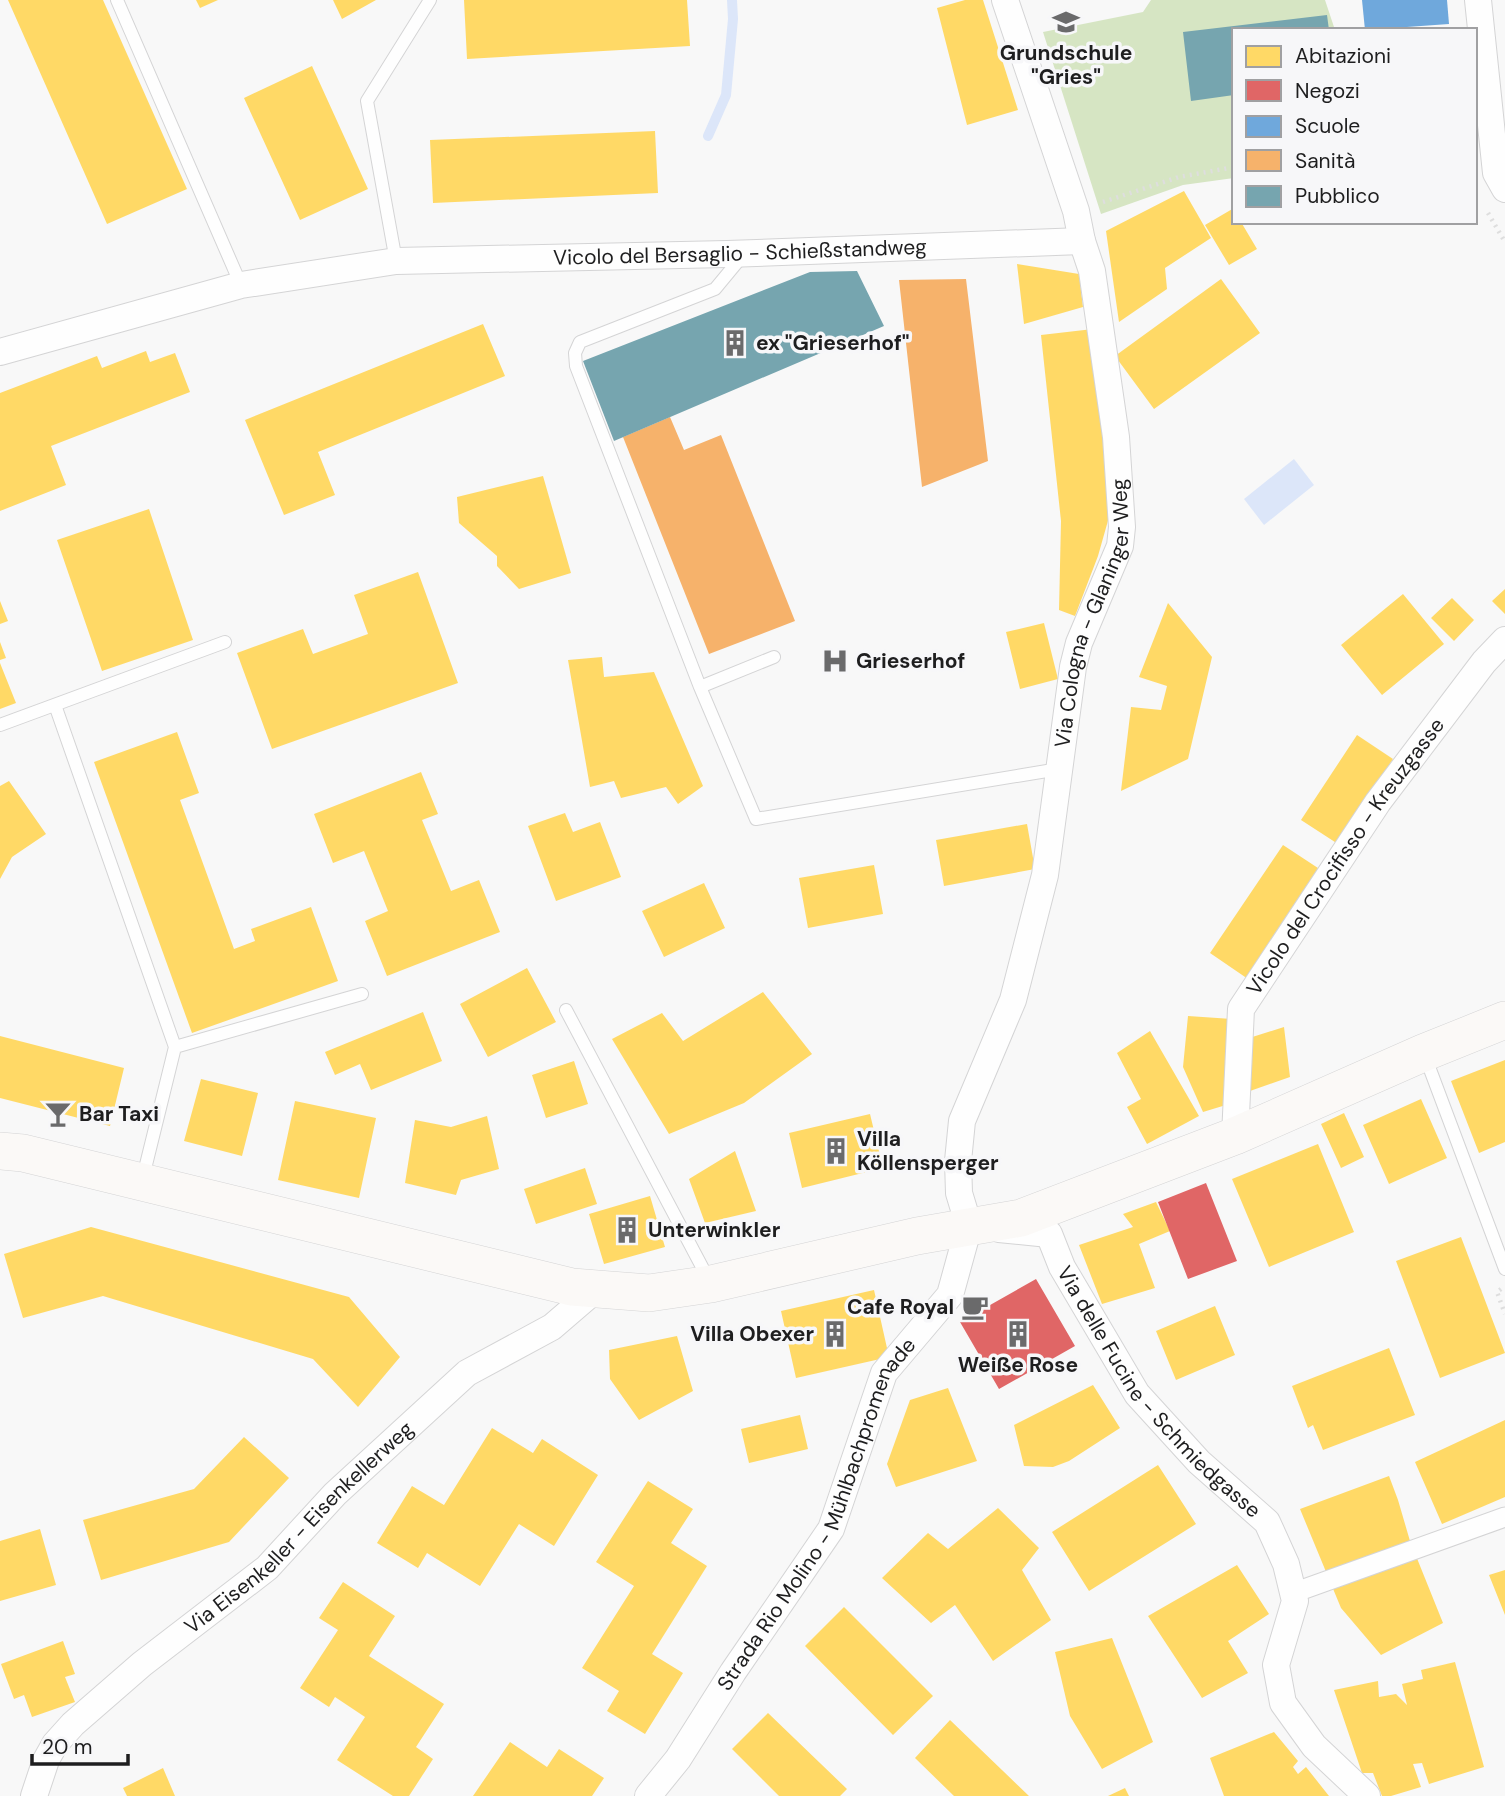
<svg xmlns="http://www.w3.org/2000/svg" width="1505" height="1796" font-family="'DM Sans',sans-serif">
<rect width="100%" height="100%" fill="#f8f8f8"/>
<path fill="#d6e5c3" d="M1151,0H1325L1335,30H1234V178L1183,185L1101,214L1043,32L1143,12Z"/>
<path fill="#dce6f9" d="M1294,459L1314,485L1264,525L1244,499Z"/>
<path fill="#ffd966" d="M8,0H103L187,189L107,224Z
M196,0H218L200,8Z
M333,0H376L342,19Z
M464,0H687L690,46L467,59Z
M965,0H983L1018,110L967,125L937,8Z
M312,66L368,189L300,220L244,98Z
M655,131L658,193L433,203L430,140Z
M1184,191L1211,238L1165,268L1167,289L1119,322L1106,231Z
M1234,208V222H1241L1257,249L1229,265L1205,225Z
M1017,264L1079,274L1083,307L1024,324Z
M1221,279L1260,333L1154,409L1115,356Z
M483,324L505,376L318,452L335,495L284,515L245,420Z
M1093,329L1113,503L1098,556L1075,616L1059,610L1061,521L1041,335Z
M146,351L150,362L175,353L190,392L51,446L66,485L0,511V393L97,356L102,368Z
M543,476L571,573L519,589L497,566V556L459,523L457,497Z
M149,509L193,640L102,671L57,540Z
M418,572L458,683L272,749L237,653L303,629L313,654L368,634L354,595Z
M1505,589V614L1492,601Z
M1403,594L1444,644L1382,695L1341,645Z
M1452,598L1474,620L1454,641L1431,618Z
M0,601L8,621L0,624Z
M1168,603L1212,657L1188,759L1121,791L1131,707L1161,710L1167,686L1139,677Z
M1044,623L1058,679L1020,689L1006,632Z
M0,642L6,658L0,660Z
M602,657L604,677L654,672L703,786L678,804L666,787L621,798L614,781L590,787L568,660Z
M0,663L16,703L0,709Z
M177,732L199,793L180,800L234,949L255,941L251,929L311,907L338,981L192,1033L94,762Z
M1357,735L1393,759L1338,844L1301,820Z
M421,772L438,814L422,820L451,891L479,880L500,932L387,976L365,921L388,911L364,851L333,863L314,814Z
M9,781L46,834L12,857L0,879V786Z
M565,813L573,832L600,822L621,877L556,901L528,826Z
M1027,824L1035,869L944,886L936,840Z
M1283,845L1321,870L1248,979L1210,953Z
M874,865L883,914L808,928L799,878Z
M704,883L725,928L664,957L642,911Z
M527,968L556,1022L488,1057L460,1004Z
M763,992L812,1054L744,1103L669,1134L612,1039L662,1013L683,1041Z
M423,1012L442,1061L371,1090L360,1064L335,1075L325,1052Z
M1188,1016L1232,1019L1226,1105L1203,1112L1183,1067Z
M1284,1027L1290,1077L1250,1091L1246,1039Z
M1150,1031L1199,1116L1147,1144L1127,1107L1141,1099L1117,1053Z
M0,1036L124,1068L110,1126L0,1098Z
M1505,1060V1142L1479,1153L1451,1081Z
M574,1061L588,1104L546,1118L532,1075Z
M201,1079L258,1093L242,1156L184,1141Z
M1421,1099L1447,1158L1389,1184L1363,1125Z
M295,1101L376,1118L359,1198L278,1180Z
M1344,1113L1364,1157L1341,1168L1321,1124Z
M870,1114L883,1168L802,1188L789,1133Z
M487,1116L499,1169L461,1180L456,1195L405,1183L415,1120L451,1127Z
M1318,1144L1354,1232L1269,1267L1232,1179Z
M735,1151L756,1211L705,1223L689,1179Z
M585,1168L597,1204L536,1224L524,1189Z
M650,1196L665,1247L604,1264L589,1214Z
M1156,1202L1170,1231L1139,1244L1155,1288L1102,1304L1079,1245L1133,1227L1123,1214Z
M91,1227L349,1297L400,1357L358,1407L313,1359L103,1296L23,1318L4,1254Z
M1461,1237L1505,1353L1440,1378L1396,1261Z
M874,1290L889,1357L796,1378L781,1311Z
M1215,1306L1235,1355L1176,1380L1156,1331Z
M677,1336L693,1391L639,1420L610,1379L609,1350Z
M1389,1348L1415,1415L1323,1450L1313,1425L1308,1428L1292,1386Z
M1093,1385L1120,1428L1069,1461L1053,1467L1024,1466L1014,1425Z
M948,1388L977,1461L896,1487L887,1464L910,1400Z
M800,1415L808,1449L749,1463L741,1429Z
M1505,1420V1497L1442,1524L1415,1462Z
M492,1428L533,1453L542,1439L598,1475L554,1546L519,1524L480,1586L427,1553L418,1568L377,1543L412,1486L444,1505Z
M244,1437L289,1478L229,1542L101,1580L83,1520L194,1489Z
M1158,1465L1196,1524L1089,1591L1052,1532Z
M1389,1476L1398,1500L1410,1541L1443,1623L1381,1655L1341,1608L1300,1509Z
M648,1481L693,1509L671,1543L707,1566L652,1654L683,1673L645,1734L607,1711L619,1691L582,1668L634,1586L596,1562Z
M998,1508L1039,1548L1022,1570L1051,1620L993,1661L955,1605L931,1623L882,1578L928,1533L948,1549Z
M40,1529L56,1585L0,1601V1541Z
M1237,1565L1269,1614L1228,1641L1248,1673L1202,1698L1148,1616Z
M1505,1570V1615L1489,1575Z
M343,1582L395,1616L369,1656L444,1704L416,1747L433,1759L409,1796H393L337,1760L365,1717L335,1697L329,1707L300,1688L338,1630L319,1618Z
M844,1607L933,1696L893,1735L805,1646Z
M1112,1638L1153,1742L1102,1769L1070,1716L1055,1652Z
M63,1641L75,1674L65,1677L75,1702L32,1717L24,1695L14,1699L1,1664Z
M1455,1662L1484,1767L1429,1784L1422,1763L1413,1764L1421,1787L1391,1796H1382L1373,1773H1362L1334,1690L1378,1681L1379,1697L1396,1694L1407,1705L1402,1684L1423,1679L1421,1670Z
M768,1713L847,1789L840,1796H779L732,1749Z
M950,1720L1029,1796H954L915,1758Z
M1274,1732L1298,1761L1293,1767L1298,1774L1306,1767L1329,1796H1224L1210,1758Z
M510,1742L547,1767L559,1749L604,1778L592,1796H473Z
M163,1768L175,1796H127L123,1788Z
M1125,1788L1129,1796H1108Z"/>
<path fill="#e06666" d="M1206,1183L1237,1261L1188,1279L1158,1202Z
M1036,1279L1075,1346L999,1389L960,1322Z"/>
<path fill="#6fa8dc" d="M1362,0H1447L1449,24L1365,30Z"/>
<path fill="#f6b26b" d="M966,279L988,461L922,487L899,280Z
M670,417L684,450L721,435L795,621L709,654L623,437Z"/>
<path fill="#76a5af" d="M1327,15L1329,30H1234V95L1191,101L1183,32Z
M857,271L884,326L614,441L583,361L810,272Z"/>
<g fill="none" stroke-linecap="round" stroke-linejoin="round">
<path stroke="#dce6f9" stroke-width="10" d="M708,136L726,95L733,19L732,0"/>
<defs>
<path id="service" d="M117,0L241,285
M744,254L715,289L580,342L575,353L576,366L700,687L756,819L1059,769
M396,261L367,101L430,0
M700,687L774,657
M55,705L175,1047L142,1181
M0,725L225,642
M566,1010L710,1282
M175,1047L362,994
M1425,1056L1505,1269"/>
<path id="pedestrian" d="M1293,1593L1505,1517"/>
<g id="minor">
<path d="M1478,0L1496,173L1505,189"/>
<path id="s1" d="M0,352L241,285L396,261L727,254L1082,241"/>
<path id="s2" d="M1235,1136L1241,1009L1378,802L1484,662L1505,640"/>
<path id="s3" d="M969,1226L959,1193L958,1161L962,1121L1013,1000L1045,875L1073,667L1079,643L1120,546L1122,527L1116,437L1092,271L1082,241L1076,211L1005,0"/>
<path id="s4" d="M999,1229L1049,1234L1062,1267L1137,1394L1199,1462L1267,1522L1286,1564L1295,1601L1276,1665L1283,1703L1314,1746L1367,1796"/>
<path id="s5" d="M34,1796L46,1760L55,1744L73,1724L142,1664L267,1568L335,1494L467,1373L552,1327L595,1290"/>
<path id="s6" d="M648,1796L678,1759L733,1672L831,1529L884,1373L950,1295L969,1226"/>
</g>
<path id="secondary" d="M0,1151L23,1153L572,1287L649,1293L711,1284L917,1236L1021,1218L1235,1136L1423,1053L1505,1020"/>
</defs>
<use href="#service" stroke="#d4d4d5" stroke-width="14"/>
<use href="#pedestrian" stroke="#d4d4d5" stroke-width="21"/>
<use href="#minor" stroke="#d4d4d5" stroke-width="28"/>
<use href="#secondary" stroke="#d4d4d5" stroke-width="38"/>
<path stroke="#dedede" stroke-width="4.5" stroke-dasharray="2 5" stroke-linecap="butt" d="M1103,202L1179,177L1234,167
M1488,213L1505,242
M1501,1289L1497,1292L1505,1314"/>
<use href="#service" stroke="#fefefe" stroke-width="12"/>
<use href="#pedestrian" stroke="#fefefe" stroke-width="19"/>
<use href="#minor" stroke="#fefefe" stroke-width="26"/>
<use href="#secondary" stroke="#fbf9f7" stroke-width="37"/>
</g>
<defs>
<symbol id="school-bare" viewBox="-9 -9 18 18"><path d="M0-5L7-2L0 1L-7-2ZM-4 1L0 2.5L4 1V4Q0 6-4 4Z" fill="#6a6a6b" stroke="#f7f7f9" stroke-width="2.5" paint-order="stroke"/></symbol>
<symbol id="building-bare" viewBox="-9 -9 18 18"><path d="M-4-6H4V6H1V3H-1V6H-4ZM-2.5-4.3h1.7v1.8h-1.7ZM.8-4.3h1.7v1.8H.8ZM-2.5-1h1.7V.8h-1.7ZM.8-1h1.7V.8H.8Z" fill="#6a6a6b" stroke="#f7f7f9" stroke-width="2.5" paint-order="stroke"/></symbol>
<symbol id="hospital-bare" viewBox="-9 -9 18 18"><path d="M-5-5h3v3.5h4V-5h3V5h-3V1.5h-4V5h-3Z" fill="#6a6a6b" stroke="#f7f7f9" stroke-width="2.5" paint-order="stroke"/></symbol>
<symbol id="bar-bare" viewBox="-9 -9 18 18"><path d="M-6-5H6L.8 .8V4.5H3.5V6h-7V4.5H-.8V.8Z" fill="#6a6a6b" stroke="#f7f7f9" stroke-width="2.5" paint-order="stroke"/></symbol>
<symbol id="cafe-bare" viewBox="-9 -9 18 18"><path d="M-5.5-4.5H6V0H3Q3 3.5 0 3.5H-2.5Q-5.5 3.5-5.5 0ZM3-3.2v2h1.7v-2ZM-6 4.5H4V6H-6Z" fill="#6a6a6b" stroke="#f7f7f9" stroke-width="2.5" paint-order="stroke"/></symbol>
</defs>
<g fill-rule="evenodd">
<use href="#school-bare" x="1047" y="3" width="38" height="38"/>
<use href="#building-bare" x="716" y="324" width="38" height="38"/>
<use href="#hospital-bare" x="816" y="642" width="38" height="38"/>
<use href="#bar-bare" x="39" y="1095" width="38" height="38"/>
<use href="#building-bare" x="817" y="1132" width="38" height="38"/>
<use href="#building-bare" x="608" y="1211" width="38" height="38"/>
<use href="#cafe-bare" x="956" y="1288" width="38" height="38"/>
<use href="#building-bare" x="816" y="1315" width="38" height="38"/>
<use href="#building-bare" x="999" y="1315" width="38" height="38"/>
</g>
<g text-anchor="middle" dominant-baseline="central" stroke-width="7" stroke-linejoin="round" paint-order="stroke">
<g font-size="21" font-weight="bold" fill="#1e1e1f" stroke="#f7f7f9" text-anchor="start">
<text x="1066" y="53" text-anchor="middle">Grundschule<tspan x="1066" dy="24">"Gries"</tspan></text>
<text x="756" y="343">ex "Grieserhof"</text>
<text x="856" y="661">Grieserhof</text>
<text x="79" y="1114">Bar Taxi</text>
<text x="857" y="1139">Villa<tspan x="857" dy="24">Köllensperger</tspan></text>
<text x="648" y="1230">Unterwinkler</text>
<text x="954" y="1307" text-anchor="end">Cafe Royal</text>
<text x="814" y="1334" text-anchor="end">Villa Obexer</text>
<text x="1018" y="1365" text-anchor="middle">Weiße Rose</text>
</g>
<g font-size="21" fill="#1e1e1f" stroke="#f7f7f9">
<text stroke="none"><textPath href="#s1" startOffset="751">Vicolo del Bersaglio - Schießstandweg</textPath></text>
<text stroke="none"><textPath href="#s3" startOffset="635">Via Cologna - Glaninger Weg</textPath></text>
<text stroke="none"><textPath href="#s2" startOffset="312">Vicolo del Crocifisso - Kreuzgasse</textPath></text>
<text stroke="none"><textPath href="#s4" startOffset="245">Via delle Fucine - Schmiedgasse</textPath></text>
<text stroke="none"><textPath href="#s6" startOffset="331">Strada Rio Molino - Mühlbachpromenade</textPath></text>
<text stroke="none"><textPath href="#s5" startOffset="383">Via Eisenkeller - Eisenkellerweg</textPath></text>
</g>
</g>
<rect x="1232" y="28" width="245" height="196" fill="#f7f7f9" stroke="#a0a0a2" stroke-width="2"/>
<rect x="1246" y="46" width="35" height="21" fill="#ffd966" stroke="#a0a0a2" stroke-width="2"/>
<text x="1295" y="63" font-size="21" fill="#1e1e1f">Abitazioni</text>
<rect x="1246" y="80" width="35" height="21" fill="#e06666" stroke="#a0a0a2" stroke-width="2"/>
<text x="1295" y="98" font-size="21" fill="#1e1e1f">Negozi</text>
<rect x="1246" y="116" width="35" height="21" fill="#6fa8dc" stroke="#a0a0a2" stroke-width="2"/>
<text x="1295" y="133" font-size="21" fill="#1e1e1f">Scuole</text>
<rect x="1246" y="150" width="35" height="21" fill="#f6b26b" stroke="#a0a0a2" stroke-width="2"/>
<text x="1295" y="168" font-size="21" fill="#1e1e1f">Sanità</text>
<rect x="1246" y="186" width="35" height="21" fill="#76a5af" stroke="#a0a0a2" stroke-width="2"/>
<text x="1295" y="203" font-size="21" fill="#1e1e1f">Pubblico</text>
<path d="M32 1754v10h96v-10" fill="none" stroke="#1e1e1f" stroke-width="3.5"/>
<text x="42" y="1754" font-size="21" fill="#1e1e1f" stroke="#f7f7f9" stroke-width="5" paint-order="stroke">20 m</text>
</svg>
